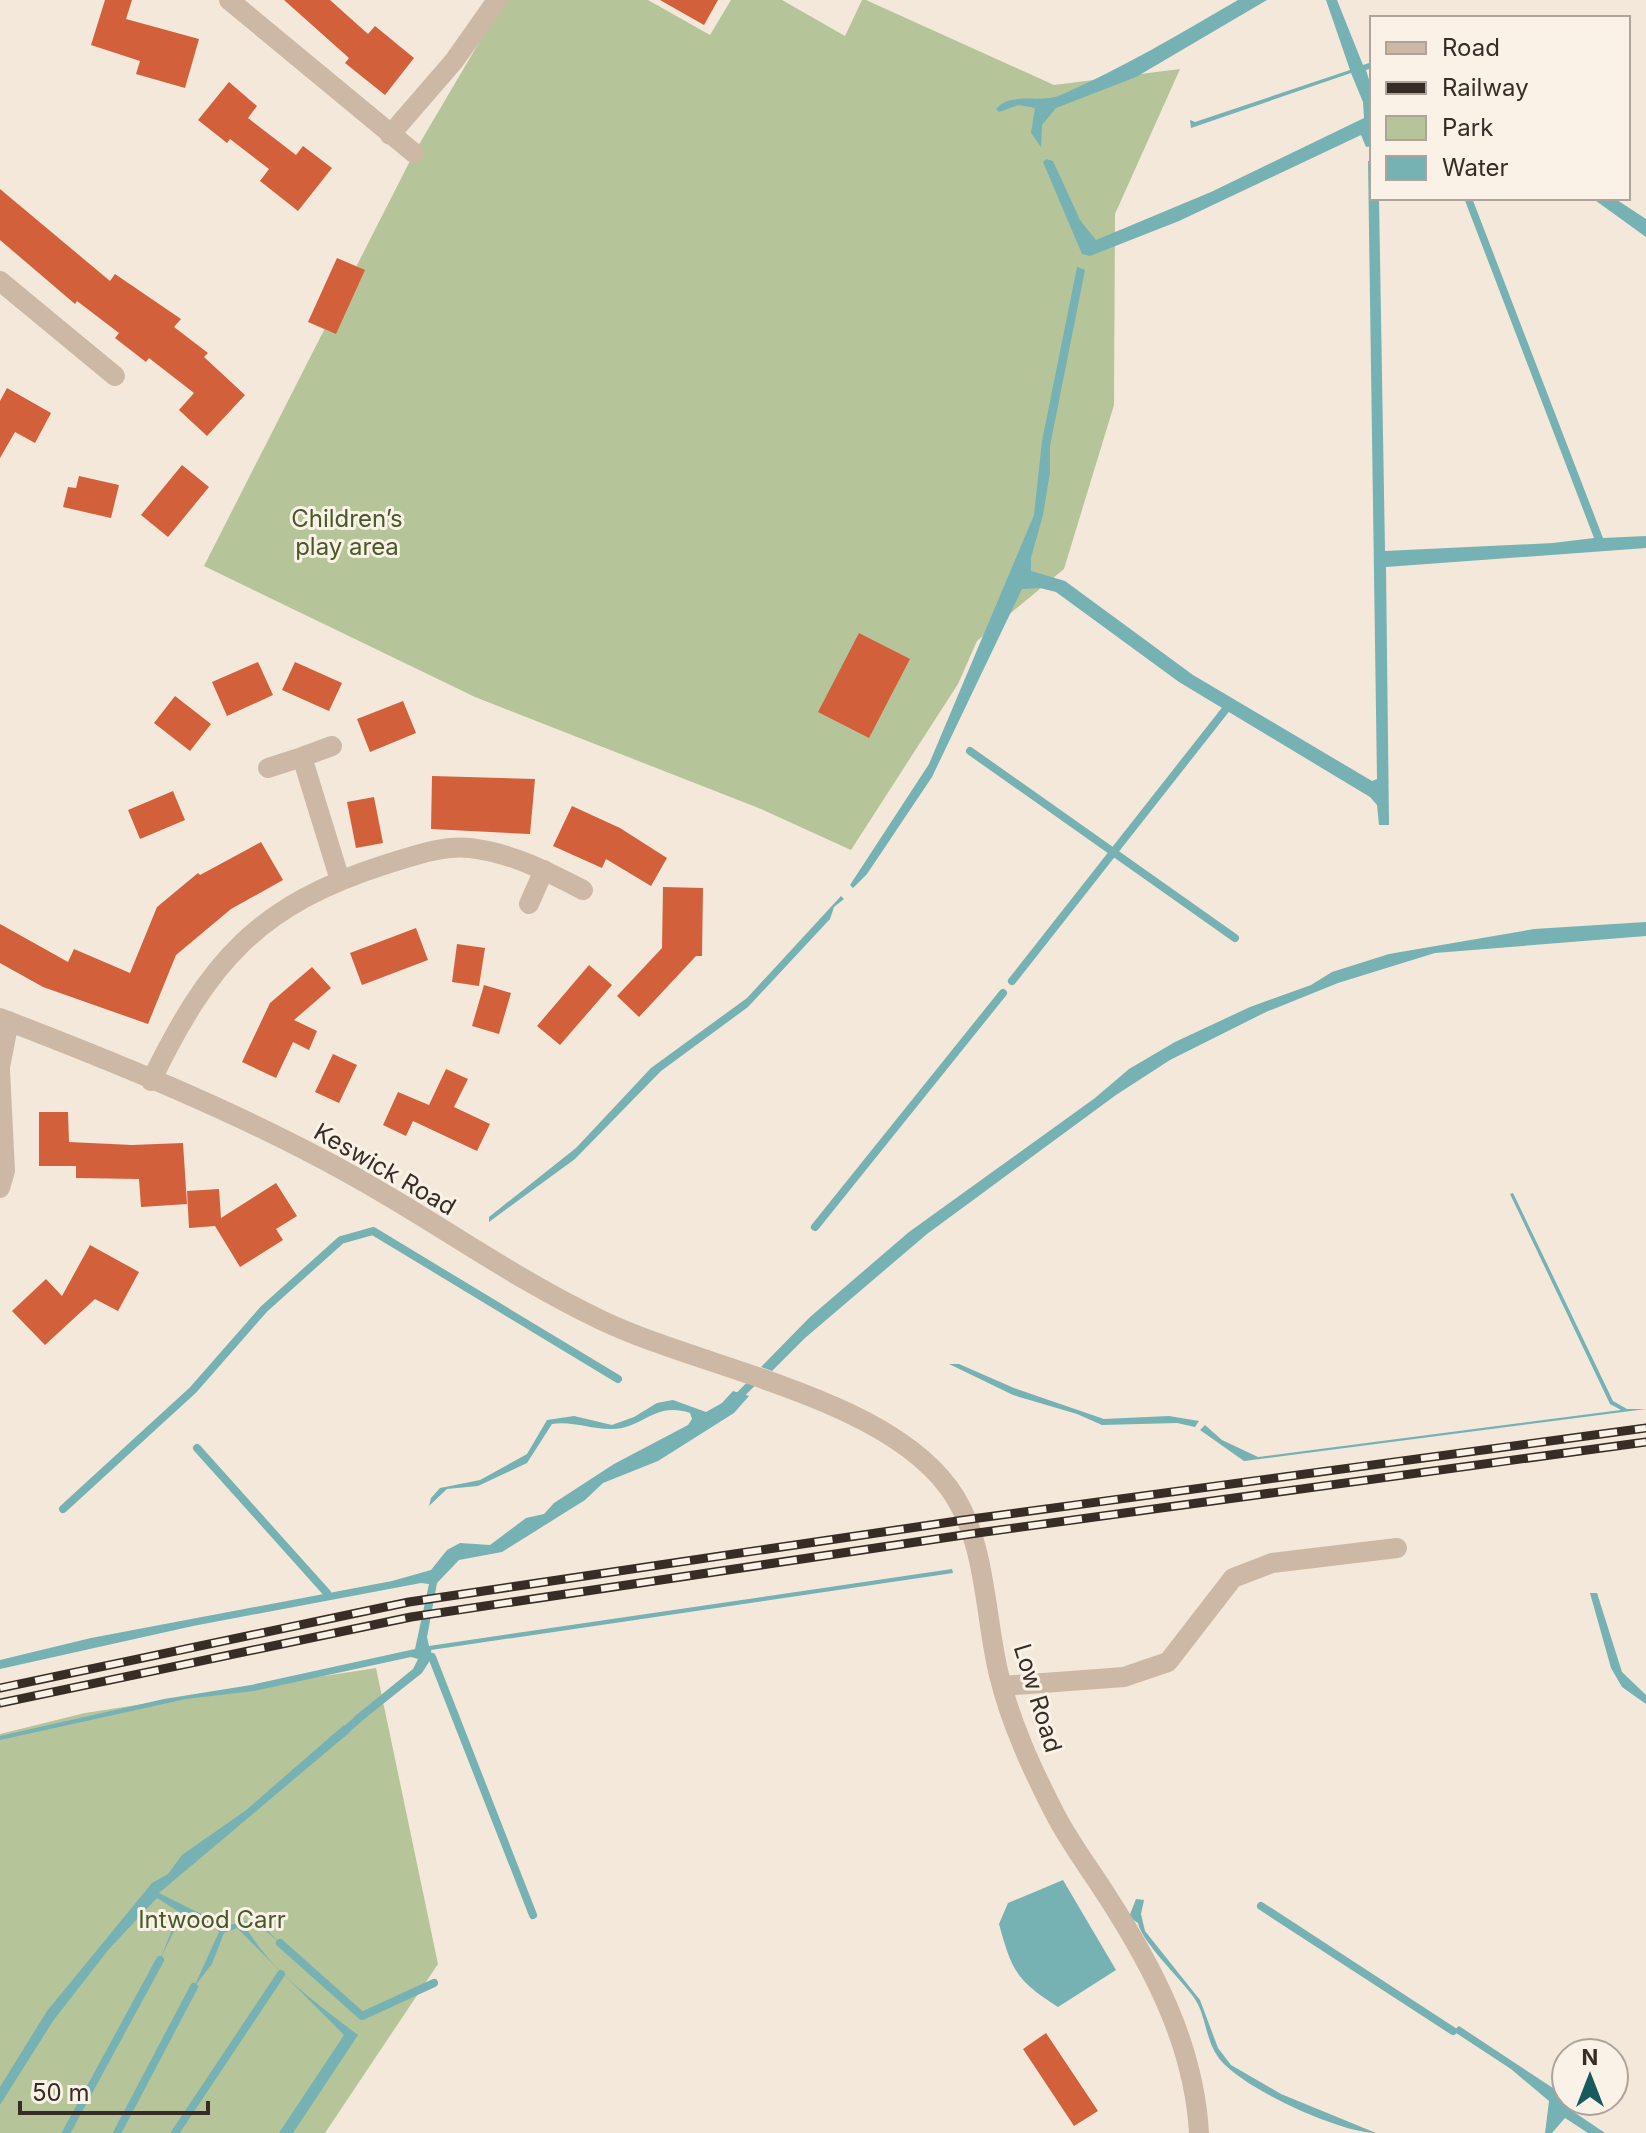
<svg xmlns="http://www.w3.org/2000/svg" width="1646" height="2133" font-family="Inter,sans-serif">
<rect width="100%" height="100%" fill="#f4e8da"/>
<path fill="#b6c599" d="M504,0H648L710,35L731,0H782L845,36L862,0H866L1054,85L1180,69L1115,214L1114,405L1064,569L977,641L958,684L851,850L761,809L475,697L204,566L414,153Z
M376,1668L438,1964L325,2133H0V1734L85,1713Z"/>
<path fill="#76b1b4" d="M1238,0H1267L1136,77L1056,108L1042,125L1041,147L1031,133L1035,108L1019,105L999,112L996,109C1012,91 1041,104 1061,95C1123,68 1179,34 1238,0Z
M1326,0H1337L1363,65L1372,62V68L1366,70L1372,89V146L1366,147L1361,135L1179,221L1090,256L1082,254L1043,162L1046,159L1053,161L1080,220L1096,240L1211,192L1364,118L1363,102L1351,73L1191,128L1190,120L1195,122L1350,70Z
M1368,161H1372V198H1379L1385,551L1553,543L1594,538L1464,198H1472L1603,538L1646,536V548L1386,567L1389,825H1379L1377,805L1370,797L1179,682L1056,592L1040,588L1022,589L932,777L867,874L853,888L850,885L929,764L1034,515L1042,441L1077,267L1085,270L1050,446V472L1043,515L1031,558V571L1065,581L1193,675L1372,781L1377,779Z
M1592,198H1614L1646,219V237Z
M841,896L844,899L834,907L830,919L748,1007L661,1071L575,1159L489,1222V1217L576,1148L651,1068L747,998Z
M1646,922V936L1435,953L1338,983L1266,1012L1170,1060L1116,1095L927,1234L805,1338L772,1371L761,1367L810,1317L909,1232L1095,1098L1129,1069L1175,1042L1250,1007L1311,985L1332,972L1389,954L1534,929Z
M1513,1193L1613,1401L1627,1409H1646L1244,1461L1200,1430L1205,1425L1222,1440L1258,1457L1621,1410L1610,1404L1510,1194Z
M949,1364H959L1014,1388L1104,1419L1169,1416L1199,1421L1195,1427L1177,1423L1102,1425L1077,1414L1013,1395Z
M733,1391L749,1396L734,1413L658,1461L603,1483L585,1500L502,1552L459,1560L437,1583L427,1637L429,1646L952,1569L953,1573L431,1650L432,1657L422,1673L359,1723L354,1717L413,1669L418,1659L411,1657L254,1691L186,1699L0,1740V1736L164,1699L251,1685L415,1649L429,1584L421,1583L193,1626L0,1669V1660L91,1638L392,1581L431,1570L447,1550L460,1543L490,1545L526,1518L544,1514L554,1503L614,1464L688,1425L692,1419L690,1413C653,1401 643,1430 610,1429C590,1429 572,1421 552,1424L527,1463L478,1486L447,1489L429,1506L431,1498L440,1488L480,1480L527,1454L547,1420L574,1416L612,1425L634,1417L657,1403L673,1400L706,1412L722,1403Z
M1590,1593H1597L1622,1672L1646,1695V1704L1622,1687L1611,1668Z
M344,1725L350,1732L159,1893L225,1926L256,1919L280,1943L255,1922L245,1926C271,1971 317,2004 358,2035L293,2133H279L344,2035L237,1928L224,1933L212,1964L194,1987L219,1932L211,1924L183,1912L160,1960L179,1912L157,1898L109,1949L53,2021L0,2105V2087L47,2011L152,1883L168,1874L182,1855L245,1811Z
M1063,1880L1116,1970L1058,2007C1016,1980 1012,1971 999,1924L1008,1903Z
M1136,1899L1144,1900L1141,1914L1145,1931L1200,2000L1218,2048L1231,2065L1281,2094L1376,2133C1340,2133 1239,2087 1218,2057C1204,2037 1207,2014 1192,1995C1177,1975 1142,1942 1138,1923L1129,1917Z
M1459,2026L1559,2092L1566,2082V2101H1572L1568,2108L1605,2133H1588L1565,2118L1552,2133H1545L1549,2101L1511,2069L1453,2031Z"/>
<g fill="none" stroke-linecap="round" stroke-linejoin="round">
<path stroke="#76b1b4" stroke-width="8" d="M970,751L1235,938
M1012,981L1226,709
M815,1227L1003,993
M734,1401L756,1379
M197,1448L327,1593
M63,1509L193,1390L264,1309L341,1240L373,1231L618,1379
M432,1657L533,1915
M339,1736L365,1713
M1261,1906L1453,2031
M280,1943L362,2016L434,1983
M66,2133L160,1960
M117,2133L194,1987
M175,2133L281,1974"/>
</g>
<path fill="#d2603b" d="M105,0H132L126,19L199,39L185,88L136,74L140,61L91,45Z
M284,0H330L368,34L375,26L414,58L385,95L345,63L349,58Z
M660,0H718L704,25Z
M229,82L257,106L248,118L296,155L303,146L332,168L298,211L260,181L269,169L230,139L227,143L198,120Z
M0,189L110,281L115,274L181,319L174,327L208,353L204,357L245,395L207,436L179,410L194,393L149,358L146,362L115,338L119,333L77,301L75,304L0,240Z
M337,258L365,270L336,334L308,322Z
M7,388L51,413L35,443L15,432L0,458V401Z
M182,465L209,487L168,537L141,515Z
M79,476L119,485L111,518L63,507L68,487L76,488Z
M859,633L910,659L869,738L818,712Z
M258,662L273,695L227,716L212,682Z
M295,662L342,683L329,711L282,690Z
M175,696L211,724L190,751L154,723Z
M403,701L416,733L370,752L357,719Z
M432,776L535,779L530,834L431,829Z
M173,791L185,820L140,839L128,810Z
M374,797L383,843L356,848L347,802Z
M572,806L620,828L667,858L651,886L606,859L602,868L553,846Z
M261,842L283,880L231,909L176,955L148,1024L43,987L0,963V924L68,962L74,949L130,973L157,907L198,873L200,875Z
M663,887L703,888L702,956H696L639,1017L617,996L662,948Z
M416,928L428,960L362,985L350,953Z
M457,944L485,948L479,986L452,982Z
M589,965L612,985L560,1045L537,1026Z
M312,967L331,988L294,1020L317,1031L309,1050L293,1042L276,1078L242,1062L270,1003Z
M484,985L511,993L499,1034L472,1026Z
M333,1054L357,1065L339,1103L315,1092Z
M446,1069L468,1079L454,1107L490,1124L477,1151L413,1121L406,1136L383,1125L398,1092L429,1105Z
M39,1112H68L69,1142L132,1145L183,1143L187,1204L141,1207L139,1179L76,1178V1166H39Z
M276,1183L297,1216L276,1229L283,1240L240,1267L215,1226L189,1228L187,1191L219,1189L221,1218Z
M90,1245L139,1272L118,1311L95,1299L45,1345L12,1311L46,1279L62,1296Z
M1046,2033L1098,2111L1074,2126L1023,2049Z"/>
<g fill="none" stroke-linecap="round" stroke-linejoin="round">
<path stroke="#cdb8a5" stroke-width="20" d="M229,0L414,153
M390,135L454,61L497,0
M0,281L115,376
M332,746L302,757L340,880
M268,768L302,757
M529,904L544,870
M0,1018C117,1063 238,1112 348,1173C434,1220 512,1278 601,1320C700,1368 882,1396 949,1488C987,1540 984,1614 999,1675C1011,1724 1032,1769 1055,1814C1070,1843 1090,1869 1107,1896C1154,1969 1194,2045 1199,2133
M0,1067L9,1021
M0,1070L5,1171L0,1188
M151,1081C209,962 257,905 387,864C413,856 443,845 470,848C512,853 546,871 583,890
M1002,1686L1124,1677L1168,1662L1233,1578L1272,1563L1397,1548"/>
<defs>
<path id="rail" d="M0,1688L409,1602L964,1520L1646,1428
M0,1703L411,1617L970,1534L1646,1442"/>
</defs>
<use href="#rail" stroke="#382c27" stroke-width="9"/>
<use href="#rail" stroke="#fbf2e7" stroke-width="6" stroke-dasharray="18" stroke-linecap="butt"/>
</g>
<g text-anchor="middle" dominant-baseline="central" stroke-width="6" stroke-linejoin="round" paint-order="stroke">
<g font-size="24" fill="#475928" stroke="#fbf2e7">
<text x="347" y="518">Children’s<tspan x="347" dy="28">play area</tspan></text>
<text x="212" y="1919">Intwood Carr</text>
</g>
<g font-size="24" fill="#382c27" stroke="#fbf2e7">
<text transform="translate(385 1169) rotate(30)">Keswick Road</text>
<text transform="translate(1038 1698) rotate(73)">Low Road</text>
</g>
</g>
<rect x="1370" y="16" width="260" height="184" fill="#fbf2e7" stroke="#ada39a" stroke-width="2"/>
<rect x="1386" y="42" width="40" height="12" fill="#cdb8a5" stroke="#ada39a" stroke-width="2"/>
<text x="1442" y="56" font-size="24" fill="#382c27">Road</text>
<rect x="1386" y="82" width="40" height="12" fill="#382c27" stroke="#ada39a" stroke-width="2"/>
<text x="1442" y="96" font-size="24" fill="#382c27">Railway</text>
<rect x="1386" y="116" width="40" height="24" fill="#b6c599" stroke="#ada39a" stroke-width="2"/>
<text x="1442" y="136" font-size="24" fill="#382c27">Park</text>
<rect x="1386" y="156" width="40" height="24" fill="#76b1b4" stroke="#ada39a" stroke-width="2"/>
<text x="1442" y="176" font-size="24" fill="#382c27">Water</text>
<g transform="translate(1590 2077)"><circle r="38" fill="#fbf2e7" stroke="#ada39a" stroke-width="2"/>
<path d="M0-6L14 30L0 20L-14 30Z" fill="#18595e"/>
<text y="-12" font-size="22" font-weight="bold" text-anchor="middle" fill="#382c27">N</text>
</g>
<path d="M20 2101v12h188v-12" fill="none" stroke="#382c27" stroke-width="4"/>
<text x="32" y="2101" font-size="24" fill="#382c27" stroke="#fbf2e7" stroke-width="6" paint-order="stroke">50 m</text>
</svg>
